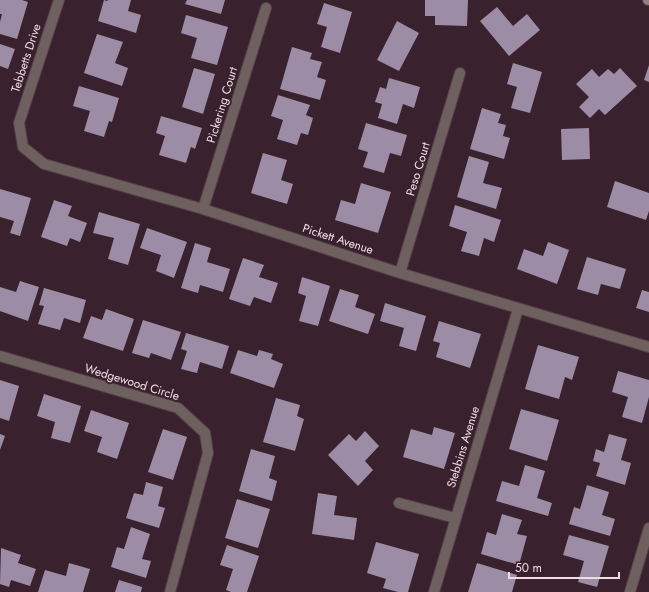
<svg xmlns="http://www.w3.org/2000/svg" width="649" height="592" font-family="Jost,sans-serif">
<rect width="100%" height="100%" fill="#39212d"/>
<path fill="#9d8ca5" d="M0,0H22L28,2L17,39L0,34V22L2,14H0Z
M104,0L107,1L108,0H131L128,11L141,15L136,33L98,21Z
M187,0H225L221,14L185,4Z
M425,0H468L467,26L435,25V16H425Z
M324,3L352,12L340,53L321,47L327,27L317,24Z
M497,7L513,26L527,14L540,30L509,56L480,21Z
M186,15L228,27L217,65L191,58L197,38L181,33Z
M397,21L419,33L399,71L377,60Z
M97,34L123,42L115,63L128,68L122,86L84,73Z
M0,44L15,49L8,69L0,66Z
M292,47L312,53L310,59L322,62L317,77L326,80L320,100L280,89Z
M513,63L542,72L530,113L511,108L517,87L507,84Z
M649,65V82L644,80Z
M194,68L215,74L203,114L182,107Z
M620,68L637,86L605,115L599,109L590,118L579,107L589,97L576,84L592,69L599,77L608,69L614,74Z
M389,78L420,87L414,108L403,104L397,124L378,118L382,104L375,102L380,87L386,89Z
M79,86L119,98L112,122L109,121L104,137L84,131L90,111L73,106Z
M278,95L310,105L306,115L313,118L308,135L301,133L297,145L277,139L283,120L271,116Z
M482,108L501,114L498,123L506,125L503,136L510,138L504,159L470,149Z
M161,116L202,128L195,149L191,147L186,163L159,155L165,136L156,133Z
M366,123L407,135L401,156L390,153L384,173L363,167L368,152L358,149Z
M589,128L590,159L562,160L561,129Z
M263,153L287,160L281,180L293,184L287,204L251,193Z
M469,156L489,162L483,183L502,188L496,209L457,197Z
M615,181L649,193V211L646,220L607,207Z
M361,183L391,192L378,233L335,220L341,200L355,204Z
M0,189L31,198L20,236L10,233L14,221L0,217Z
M54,200L72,206L68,216L87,223L80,242L70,238L67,246L41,237Z
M455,205L501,220L494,242L484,238L479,256L461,251L467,232L449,226Z
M99,212L140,224L128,265L108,259L114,238L93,233Z
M147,228L187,242L174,278L156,271L161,255L140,248Z
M548,242L569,250L557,284L517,269L524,249L543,256Z
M195,243L211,248L207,262L230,269L223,292L200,285L198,293L181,288Z
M587,257L626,269L620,289L601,284L598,295L577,289Z
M243,258L264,265L259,277L278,283L271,303L254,297L250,306L229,299Z
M302,277L330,286L318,326L299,321L306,296L298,293Z
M20,281L39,287L28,321L0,311V287L16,292Z
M44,288L86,300L80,323L64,318L60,330L38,324L44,306L39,305Z
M340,289L359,295L355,307L375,314L368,334L329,321Z
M642,290L649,292V312L636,308Z
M385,303L426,316L416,351L399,346L404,328L380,321Z
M106,309L134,319L123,351L83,338L91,316L102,320Z
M143,320L181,332L171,360L151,353L149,358L132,353Z
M439,321L481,334L470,368L436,357L440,343L433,341Z
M186,333L229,346L222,369L200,362L197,373L181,369L187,351L181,349Z
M538,345L579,357L572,380L565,377L559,399L525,389Z
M238,350L257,356L259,350L273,354L271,359L283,364L274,388L230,373Z
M618,371L649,380V397L642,423L622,417L628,397L612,392Z
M0,380L19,386L9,421L0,418Z
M44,394L81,406L70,443L51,438L55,422L37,416Z
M276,398L300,405L297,416L304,419L295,451L263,442Z
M521,409L559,420L547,461L509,449Z
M91,410L129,423L117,459L97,452L102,437L84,431Z
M434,427L455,433L444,469L403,457L411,429L432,435Z
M163,429L187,437L173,480L148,472Z
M365,431L379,446L365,461L373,470L358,486L328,455L349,434L356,441Z
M0,434L5,436L0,450Z
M609,434L627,439L621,460L631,463L625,485L596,476L600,463L593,461L596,449L604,452Z
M251,449L275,456L269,478L277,481L272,501L239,491Z
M525,465L545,471L537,498L552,503L548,516L496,501L502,481L519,486Z
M146,482L163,487L158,506L165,508L159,528L126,518L134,493L143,495Z
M587,485L609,492L602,515L615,519L610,536L569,524L574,507L580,509Z
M318,493L337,496L334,515L357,518L354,540L312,534Z
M237,499L270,509L258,548L225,538Z
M502,514L522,520L517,534L527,536L519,565L481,554L487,532L496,535Z
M131,527L150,534L142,559L151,561L146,578L111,567L117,547L124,549Z
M569,535L609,546L597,587L578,582L584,561L563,555Z
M376,542L419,554L408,592H398L383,588L386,579L367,573Z
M227,545L259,556L247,592H231L226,590L233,569L220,565Z
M1,548L21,555L18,563L36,569L30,586L11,580L9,587L0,584Z
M69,563L90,569L83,592H38L45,570L66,576Z
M477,563L517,575L512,592H468Z
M119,580L142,587L141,592H115Z"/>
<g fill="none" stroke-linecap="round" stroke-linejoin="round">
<defs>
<path id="street" d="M59,0L19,123L23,147L44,164L203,209L400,273L649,347
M203,209L266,8
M400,273L460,73
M0,356L178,408L205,433L208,453L170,592
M399,503L455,518
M434,592L518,309
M630,592L649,528"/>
<path id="secondary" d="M648,0H649"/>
</defs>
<use href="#street" stroke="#563f4a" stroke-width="12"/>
<use href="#secondary" stroke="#563f4a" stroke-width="12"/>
<use href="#street" stroke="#6e605f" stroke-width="10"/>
<use href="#secondary" stroke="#957e7d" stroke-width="10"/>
</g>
<g text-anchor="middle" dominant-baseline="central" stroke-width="4" stroke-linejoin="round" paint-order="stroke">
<g font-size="12" fill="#eedde5" stroke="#39212d">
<text transform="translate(26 58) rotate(-72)">Tebbetts Drive</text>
<text transform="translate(222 105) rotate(-73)">Pickering Court</text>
<text transform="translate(418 169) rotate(-73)">Peso Court</text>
<text transform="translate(338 239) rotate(18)">Pickett Avenue</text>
<text transform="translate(132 382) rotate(17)">Wedgewood Circle</text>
<text transform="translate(463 447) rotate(-73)">Stebbins Avenue</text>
</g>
</g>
<path d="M509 572v6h110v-6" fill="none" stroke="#eedde5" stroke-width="2"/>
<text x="515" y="572" font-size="12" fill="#eedde5" stroke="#39212d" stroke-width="3" paint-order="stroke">50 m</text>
</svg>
